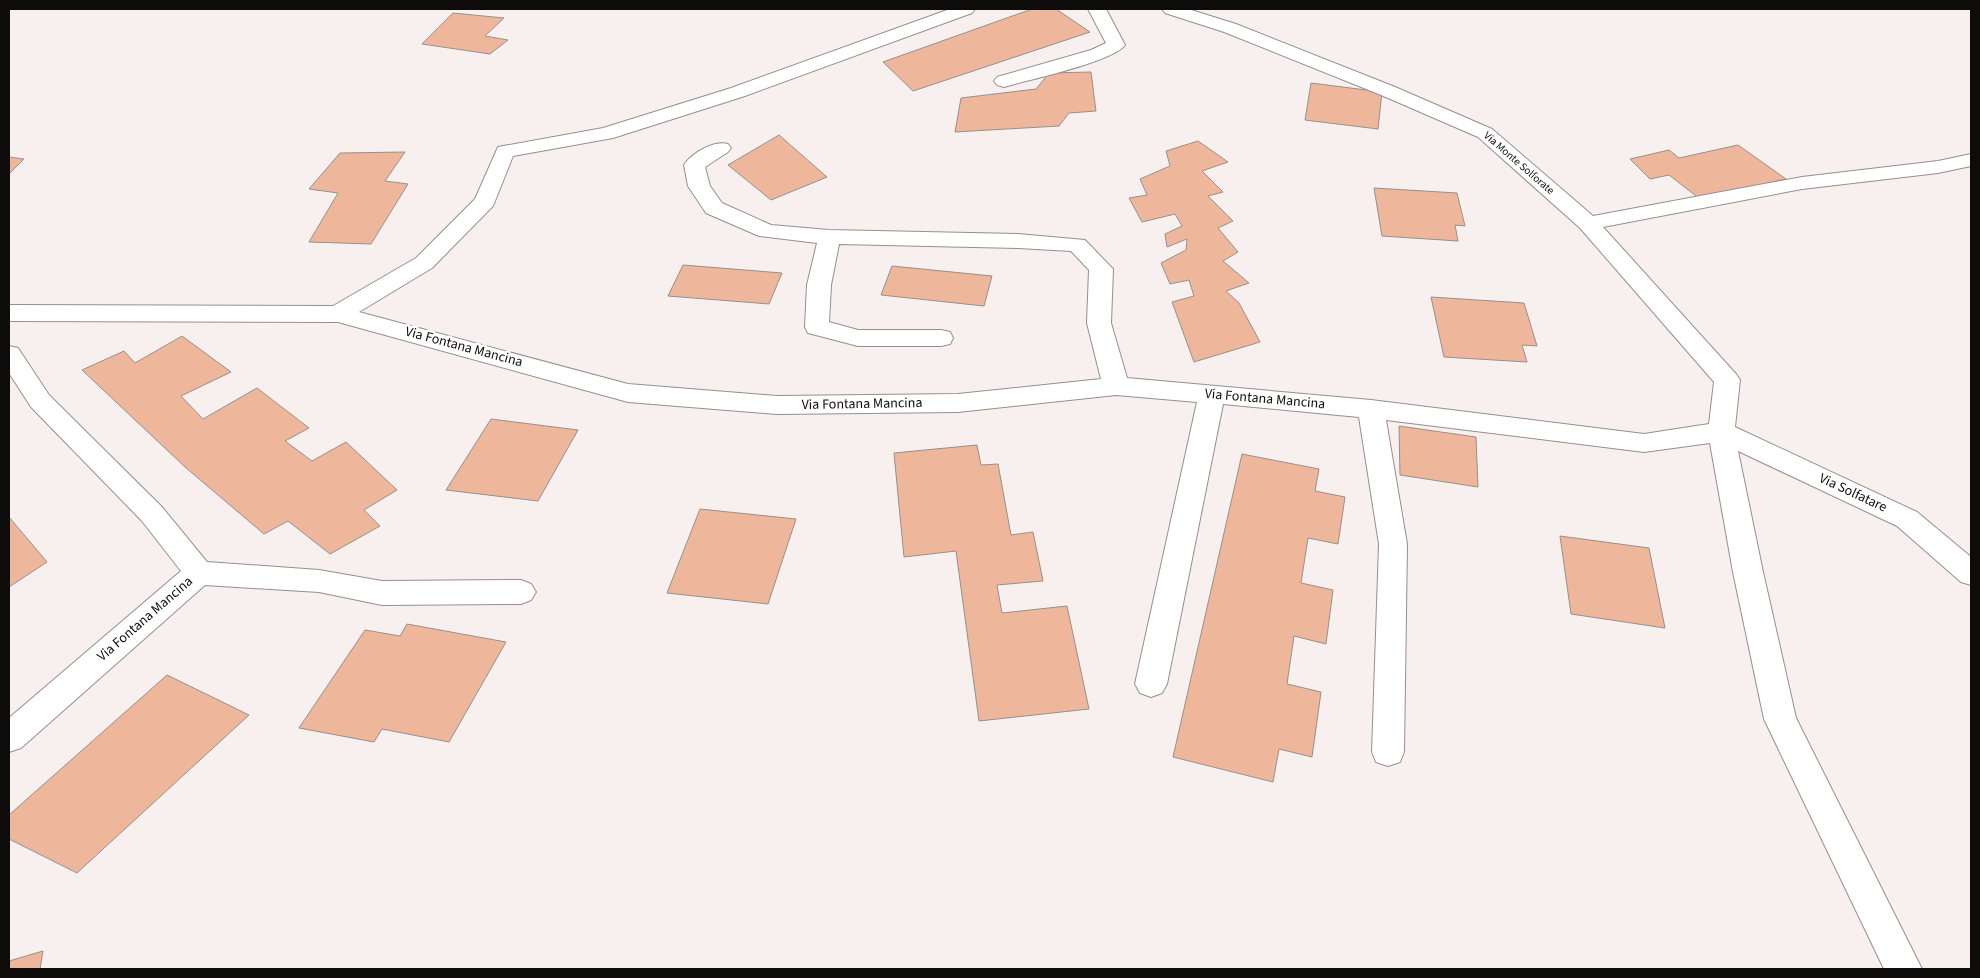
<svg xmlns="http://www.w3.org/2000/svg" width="1980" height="978" font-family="'Source Sans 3',sans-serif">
<rect width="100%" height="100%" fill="#f8f0ef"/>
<path fill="#eeb79b" stroke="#96908c" d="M1032,9H1056L1090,32L913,91L883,62Z
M453,13L504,18L485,36L508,40L490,54L422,44Z
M1091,72L1096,111L1069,113L1059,126L955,132L961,98L1036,89L1049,73Z
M1311,83L1382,92L1378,129L1305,120Z
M779,135L827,177L771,200L728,165Z
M1198,141L1228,162L1202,171L1223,192L1208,196L1233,221L1218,228L1238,252L1223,261L1249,283L1226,291L1239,303L1260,342L1194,362L1172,302L1194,296L1189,280L1170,284L1161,263L1186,250L1187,239L1167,247L1165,234L1182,226L1175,214L1142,222L1129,198L1147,195L1140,179L1170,166L1166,151Z
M1738,145L1786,179L1700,199L1669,175L1650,179L1630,159L1669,150L1679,158Z
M405,152L385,181L408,184L371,244L309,242L338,193L309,189L340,153Z
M9,157L24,159L9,174Z
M1374,188L1457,193L1465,226L1455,225L1458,241L1382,236Z
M683,265L782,273L769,304L668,296Z
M892,266L992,276L984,306L881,295Z
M1431,297L1524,303L1537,346L1522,345L1527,362L1444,357Z
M182,336L231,372L181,396L203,419L257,388L309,428L285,441L312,461L346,442L397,490L364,510L380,526L330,554L288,521L264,534L185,467L82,370L124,351L135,363Z
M491,419L578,430L538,501L446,490Z
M1399,426L1476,437L1478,487L1400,475Z
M977,445L981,465L998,464L1011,535L1033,532L1043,581L997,585L1002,613L1067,606L1089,709L979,721L956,551L904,557L894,453Z
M1242,454L1319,469L1315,491L1345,497L1338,544L1308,538L1301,583L1333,590L1326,644L1294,636L1287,684L1321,692L1312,757L1279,749L1273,782L1173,757Z
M700,509L796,519L768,604L667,593Z
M9,517L47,562L9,587Z
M1560,536L1649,548L1665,628L1571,614Z
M407,624L506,642L449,742L382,729L374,742L299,728L365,630L400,636Z
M167,675L249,715L77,873L9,839V815Z
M43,951L40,969H9V961Z"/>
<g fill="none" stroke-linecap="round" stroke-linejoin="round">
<defs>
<path id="minor" d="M950,9H975L972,13L745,96L613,138L513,156L493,206L432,268L359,312L628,384L777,396L958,394L1101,379L1087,323L1089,270L1071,251L1018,248L839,244L831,285L829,322L858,330H941L950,332L953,338L950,344L941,346H858L808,333L805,327L807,285L817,243L759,236L706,213L688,186L684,165C692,153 714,140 728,144L731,148L728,152L705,167L710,186L722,203L771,225L829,230L1018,234L1085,240L1113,269L1111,323L1127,378L1371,400L1644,434L1709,424L1714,382L1580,228L1478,137L1381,95L1224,32L1165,13L1162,9H1188L1236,24L1395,87L1492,129L1593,216L1802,177L1938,161L1971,154V166L1938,173L1802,189L1603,227L1736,374L1740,380L1735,427L1917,512L1971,557V585L1961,582L1897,526L1738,451L1763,572L1796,718L1922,969H1884L1764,719L1733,572L1710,443L1644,452L1386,420L1407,544L1404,752L1400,762L1388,766L1376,762L1372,752L1379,544L1359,417L1223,404L1167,684L1162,693L1151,697L1140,693L1135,684L1197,402L1116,395L958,412L777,414L628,402L338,322L9,321V305L333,306L416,258L475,199L498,147L603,128L731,88Z
M1088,9H1106L1125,45C1114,61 1033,79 1011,85L1004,87L997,85L994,81L997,77L1091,50L1106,43Z
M9,346L18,348L49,395L162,507L207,562L319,570L382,581L521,580L531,584L536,592L531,600L521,604L382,605L319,592L205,585L21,748L9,752V718L181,571L142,521L31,407L9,373Z"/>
</defs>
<use href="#minor" stroke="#968f8e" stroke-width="2"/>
<use href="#minor" fill="#fff" fill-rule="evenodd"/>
</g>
<g text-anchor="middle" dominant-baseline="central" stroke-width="5" stroke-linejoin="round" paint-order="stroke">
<g font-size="11" fill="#0e0b0b" stroke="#fff">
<text transform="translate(1519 163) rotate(41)">Via Monte Solforate</text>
</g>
<g font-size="14" fill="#0e0b0b" stroke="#fff">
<text transform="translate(464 347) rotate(15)">Via Fontana Mancina</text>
<text transform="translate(1265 399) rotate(5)">Via Fontana Mancina</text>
<text transform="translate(862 404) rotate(-1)">Via Fontana Mancina</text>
<text transform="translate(1853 493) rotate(25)">Via Solfatare</text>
<text transform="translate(145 619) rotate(-41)">Via Fontana Mancina</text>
</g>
</g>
<rect width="1980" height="978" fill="none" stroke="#0e0b0b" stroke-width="20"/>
</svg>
